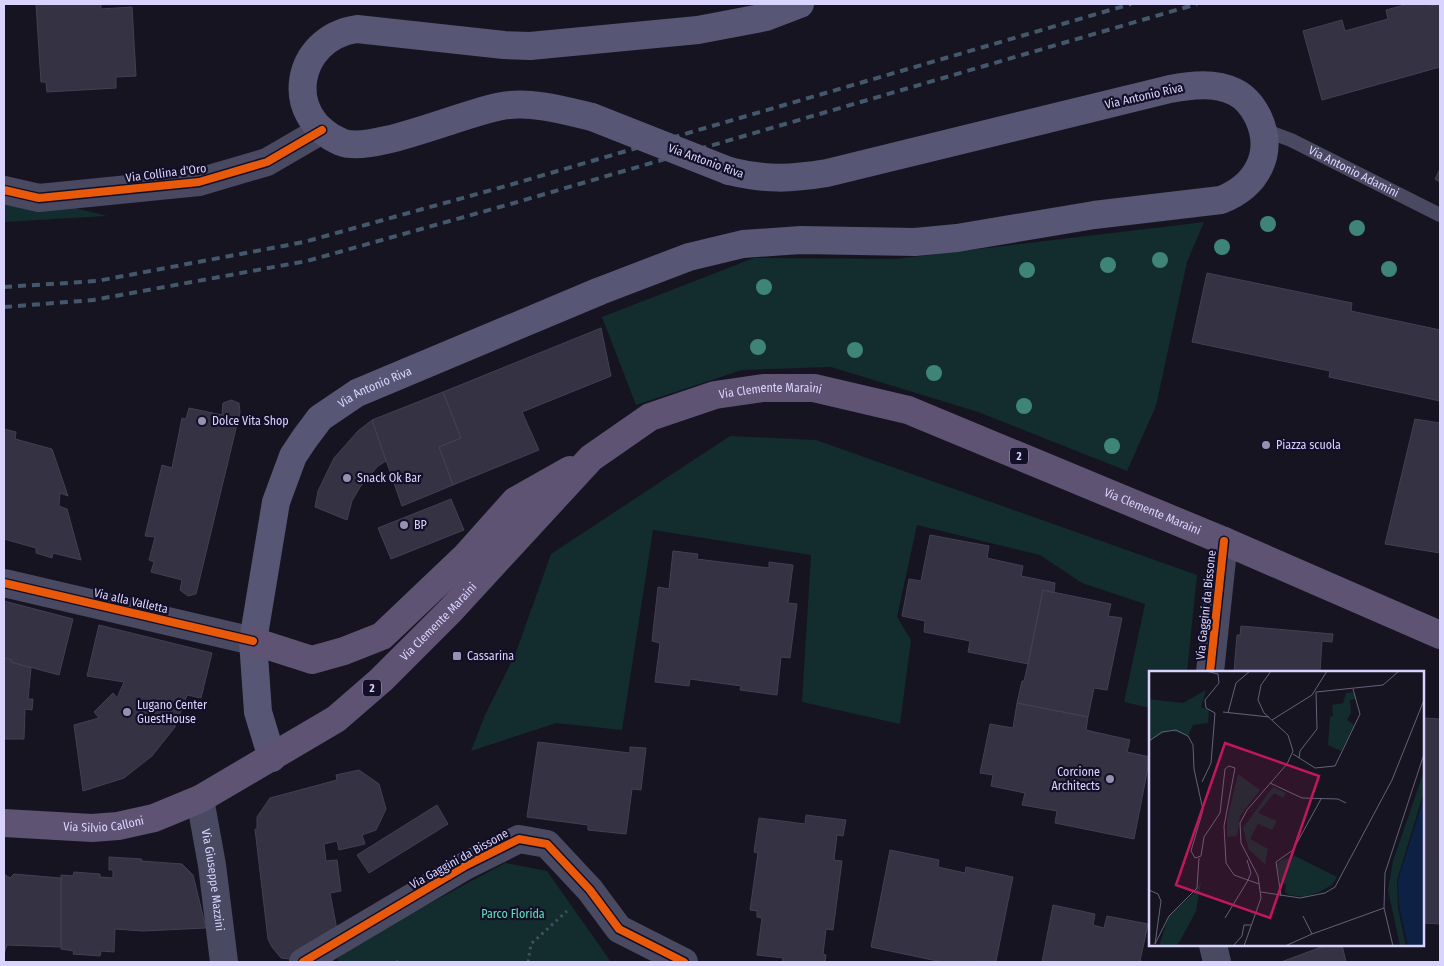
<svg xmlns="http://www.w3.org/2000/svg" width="1444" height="966" font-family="'Fira Sans Condensed',sans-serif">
<rect width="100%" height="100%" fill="#161421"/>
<path fill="#132c2d" d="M4,190L107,216L4,222Z
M1204,222L1187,262L1156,406L1127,471L978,412L831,367L742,370L636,405L602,317L754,258L896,259Z
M730,436L816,440L1197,575L1187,672H1150V708L1124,702L1145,604L1082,583L1040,555L917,525L897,617L911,640L900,724L802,702L811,555L653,530L622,730L556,723L471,751L485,715L515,655L551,554Z
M505,863L547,871L611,962H339L336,954Z"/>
<path fill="#343243" stroke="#433f54" d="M36,4H101V9L132,7L136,76L116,77V88L47,92L46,82H41Z
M1408,4H1430V6L1440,4V67L1322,100L1303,31L1342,20L1345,31L1388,19L1386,10Z
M1440,169V182L1435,179Z
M1207,273L1352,303L1351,311L1440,330V401L1329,377L1330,371L1192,342Z
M601,328L611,376L522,412L539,450L453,485L439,447L461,438L443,392Z
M443,392L461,438L439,447L453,485L402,506L372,420Z
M231,400L239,403L240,412L197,590L196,594L188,596L180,590L182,580L151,572L154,562L149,560L155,537L145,536L162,465L172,468L182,418L186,419L189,408L222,415L223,403Z
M1415,419L1440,423V553L1385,544Z
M372,420L386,461L378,466L360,487L352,501L347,520L315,507L318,491L334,458L358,431Z
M4,429L16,432L15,439L52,449L68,496L60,493L59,506L67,509L81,560L53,553L52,558L36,553V548L4,539Z
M451,499L464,530L391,559L378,528Z
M930,535L989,546L987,558L1023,566L1021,576L1055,583L1054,593L1043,590L1028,664L968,652L970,641L924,632L925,621L902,616L909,579L921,581Z
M673,551L698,554L697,559L769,568V562L793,565L788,603L797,604L790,658L781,657L777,695L740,690L741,686L690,679L689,686L655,682L660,643L652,641L658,587L669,589Z
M1043,590L1111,604L1108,616L1122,618L1107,690L1094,688L1088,717L1017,703L1022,681H1024L1028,664Z
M4,601L73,619L59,675L11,662L12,660L4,658Z
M99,625L212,653L201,698L187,695L175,727L152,756L124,778L83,791L74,725L99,718L94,712L113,693L117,698L124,682L87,676Z
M1241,626L1333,634L1332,642L1322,641L1320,672H1234L1237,635H1240Z
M4,658L12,660L11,662L31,668L28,699H33L32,710L25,709L24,739H4Z
M1017,703L1088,717L1086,730L1130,740L1127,752L1150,757L1134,839L1055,823L1057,811L1022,805L1025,793L991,786L993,775L980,773L990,724L1013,728Z
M1423,718L1440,719V924L1423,923Z
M538,742L630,753V747L646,748L641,790L632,789L626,834L588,830V825L527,817Z
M359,770L379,784L386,809L376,830L362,835L365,844L339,850L337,841L324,844L326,861L337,860L341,891L330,893L338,935L290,959L281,958L272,947L268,939L255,829H257V817L270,798L337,780L336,775Z
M437,805L448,824L369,873L357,855Z
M806,815L846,820L843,836L837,835L834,860L842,861L833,930L826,929L823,954L826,955L825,962H782L783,958L757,955L762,918L757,917V911L750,910L758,853L754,852L759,818L805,824Z
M890,850L939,860L938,867L965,873L966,867L1013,877L996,961L942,962L871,947Z
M109,857L142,859L141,861L182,864L193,875L206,928L143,931L115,929L114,952L101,951L100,956L73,954L74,951L61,949V875L73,876L74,872L100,874V877L113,878V870H109Z
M4,874L10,878L14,874L61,878V947L7,945L4,954Z
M1053,905L1095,914L1093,925L1104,928L1107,916L1148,924L1140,961L1147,962H1042Z
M1327,945H1342L1346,962H1281Z"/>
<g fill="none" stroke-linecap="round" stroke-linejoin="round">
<path stroke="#44505f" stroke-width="3" stroke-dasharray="2.5 4" stroke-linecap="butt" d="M396,962H399
M528,962L531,944L567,911"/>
<path stroke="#4a4962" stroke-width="14" id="s1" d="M1264,130L1291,140L1440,215"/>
<g stroke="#4a4962" stroke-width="28">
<path d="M4,190L39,198L199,182L267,162L322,130"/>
<path d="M4,583L253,641"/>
<path d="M1210,672L1224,541"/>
<path id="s2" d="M200,799L212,865L224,962"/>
<path d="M1213,945L1217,962"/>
<path d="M303,962L465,866L519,839L547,844L590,890L619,929L684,962"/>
</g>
<g stroke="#575674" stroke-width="28">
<path d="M592,117C563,110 532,101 502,106C465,112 370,155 341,142C281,117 295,38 357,29L504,45L530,46L698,30L766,17L800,4"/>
<path id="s3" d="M272,758L258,712L253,641L276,502L293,456L305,438L320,418L357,393L600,291L689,257L743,244L801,240L915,242L957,238L1094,215L1221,200C1257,186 1275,153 1258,117C1253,107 1245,97 1235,92C1215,82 1191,85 1170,89L827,173C791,179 765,180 729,171"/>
</g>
<g stroke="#5e5373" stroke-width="28">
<path d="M253,641L312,660L344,651L382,636L465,557L515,501L570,470"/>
<path id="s4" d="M4,823L92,828L118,826L154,818L200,799L336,719L381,680L451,610L591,458L650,417L715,395L763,388H814L908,410L1224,541L1440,635"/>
</g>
<path stroke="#43596b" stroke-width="4" stroke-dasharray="8 6" stroke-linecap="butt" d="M4,287L97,281L304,242L513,184L1131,4
M4,307L93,300L307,261L514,203L1197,4"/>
<path stroke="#575674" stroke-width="28" d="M592,117L729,171"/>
<defs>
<path id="cycleway" d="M4,190L39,198L199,182L267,162L322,130
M4,583L253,641
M1210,672L1224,541
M303,962L465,866L519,839L547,844L590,890L619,929L684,962"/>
</defs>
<use href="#cycleway" stroke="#130f26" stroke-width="11"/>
<use href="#cycleway" stroke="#e8590c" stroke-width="8"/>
</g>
<g fill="#3e8478">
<circle cx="1268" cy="224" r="8"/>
<circle cx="1357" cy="228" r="8"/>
<circle cx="1222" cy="247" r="8"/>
<circle cx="1160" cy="260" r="8"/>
<circle cx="1108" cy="265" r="8"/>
<circle cx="1389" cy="269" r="8"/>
<circle cx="1027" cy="270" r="8"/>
<circle cx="764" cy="287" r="8"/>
<circle cx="758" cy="347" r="8"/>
<circle cx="855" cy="350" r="8"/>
<circle cx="934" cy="373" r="8"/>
<circle cx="1024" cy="406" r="8"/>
<circle cx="1112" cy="446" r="8"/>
</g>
<g fill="#9591b1" stroke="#130f26" stroke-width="2">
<circle cx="202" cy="421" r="5"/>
<circle cx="1266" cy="445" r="5"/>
<circle cx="347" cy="478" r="5"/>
<circle cx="404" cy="525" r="5"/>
<rect x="452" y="651" width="10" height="10" rx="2.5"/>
<circle cx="127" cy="712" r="5"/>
<circle cx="1110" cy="779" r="5"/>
</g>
<g text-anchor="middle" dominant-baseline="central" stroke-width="4.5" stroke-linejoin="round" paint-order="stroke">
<g fill="#130f26" stroke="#9e99be" stroke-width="1">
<rect x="1010" y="447.5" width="18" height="17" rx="4"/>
<rect x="363" y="679.5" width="18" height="17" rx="4"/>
</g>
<g font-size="11" font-weight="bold" fill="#d9d4ff">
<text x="1019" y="456">2</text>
<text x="372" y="688">2</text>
</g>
<g font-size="12" fill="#d9d4ff" stroke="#130f26">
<text transform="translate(1144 96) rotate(-13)">Via Antonio Riva</text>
<text transform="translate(706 161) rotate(20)">Via Antonio Riva</text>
<text stroke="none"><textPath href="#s1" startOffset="99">Via Antonio Adamini</textPath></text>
<text transform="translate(166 173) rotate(-7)">Via Collina d'Oro</text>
<text stroke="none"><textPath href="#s3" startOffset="419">Via Antonio Riva</textPath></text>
<text stroke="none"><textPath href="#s4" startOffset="920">Via Clemente Maraini</textPath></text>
<text stroke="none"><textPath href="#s4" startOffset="1325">Via Clemente Maraini</textPath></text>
<text transform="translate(131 601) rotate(13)">Via alla Valletta</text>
<text transform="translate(1206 605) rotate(-84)">Via Gaggini da Bissone</text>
<text stroke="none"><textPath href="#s4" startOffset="500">Via Clemente Maraini</textPath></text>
<text stroke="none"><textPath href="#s4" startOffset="100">Via Silvio Calloni</textPath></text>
<text transform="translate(459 859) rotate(-29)">Via Gaggini da Bissone</text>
<text stroke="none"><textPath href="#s2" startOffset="82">Via Giuseppe Mazzini</textPath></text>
</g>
<g font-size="12" fill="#d9d4ff" stroke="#130f26" text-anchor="start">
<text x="212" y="421">Dolce Vita Shop</text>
<text x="1276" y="445">Piazza scuola</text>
<text x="357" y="478">Snack Ok Bar</text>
<text x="414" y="525">BP</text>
<text x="467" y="656">Cassarina</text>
<text x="137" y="705">Lugano Center<tspan x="137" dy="14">GuestHouse</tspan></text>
<text x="1100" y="772" text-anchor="end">Corcione<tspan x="1100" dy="14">Architects</tspan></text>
</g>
<g font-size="12" fill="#5fe0c0" stroke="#130f26">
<text x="513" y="914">Parco Florida</text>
</g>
</g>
<g transform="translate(1149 671)">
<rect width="275" height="275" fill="#161421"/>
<path d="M57,19L52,36L60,39L59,52L44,54L39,65L20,59L0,70V28L34,32ZM204,21L207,28L201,29L202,42L198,49L205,54L192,80L179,74L181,46L184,45L183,34L194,32L197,22ZM275,100V121L248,209L249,237L257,275H251L239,219L244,190ZM89,103L111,119L91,145L88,165L78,166V149ZM124,116L137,122L134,127L125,122L109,142L128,150L123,159L109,153L101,168L119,178L116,193L100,179L94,157ZM146,185L188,206L183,214L170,221L155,226L140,224L136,221L137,213H132L128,194L131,190ZM52,211L47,240L31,270L27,275H10L20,245L44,223Z" fill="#132c2d"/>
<path d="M275,126V275H259L250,235L249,209Z" fill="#0d2144"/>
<path fill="none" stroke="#64617a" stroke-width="1" d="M74,41L120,46M79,42L87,12L101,0M123,49L163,24L178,0M0,70L13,61L27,59L39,65L44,74L45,98L54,139L42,180L46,187L52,185L55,166L71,142L76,98L80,95L86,97L75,155L77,192L85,204L110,213M144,83L166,97L186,95L211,43L204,18M150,87L151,80L168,58L167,21L234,14L250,0M53,111L62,92L66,42L57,37L56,29L70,12L69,3L57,0M121,112L153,127L189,128L197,132M98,189L102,202L98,211M0,219L9,223L12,230L6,273L20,245L48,217L50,187M112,221L151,227L176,222L186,216L243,109L275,29M132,225L127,191L144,179L172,128M154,245L163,263L235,237M76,247L98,211M84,275L93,265L95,254H102M95,275L112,227L109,205L92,172L91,152L98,139L138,93L144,80L139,64L115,42L109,29L112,14L122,0M136,275L163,263M244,275L235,237L236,202L275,83"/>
<path fill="#c2185b" fill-opacity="0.15" stroke="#c2185b" stroke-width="2.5" d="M76,72L170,105L121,247L27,214Z"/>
<rect width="275" height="275" fill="none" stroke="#d9d4ff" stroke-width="2.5"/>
</g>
<rect width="1444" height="966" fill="none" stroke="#d9d4ff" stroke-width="10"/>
</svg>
